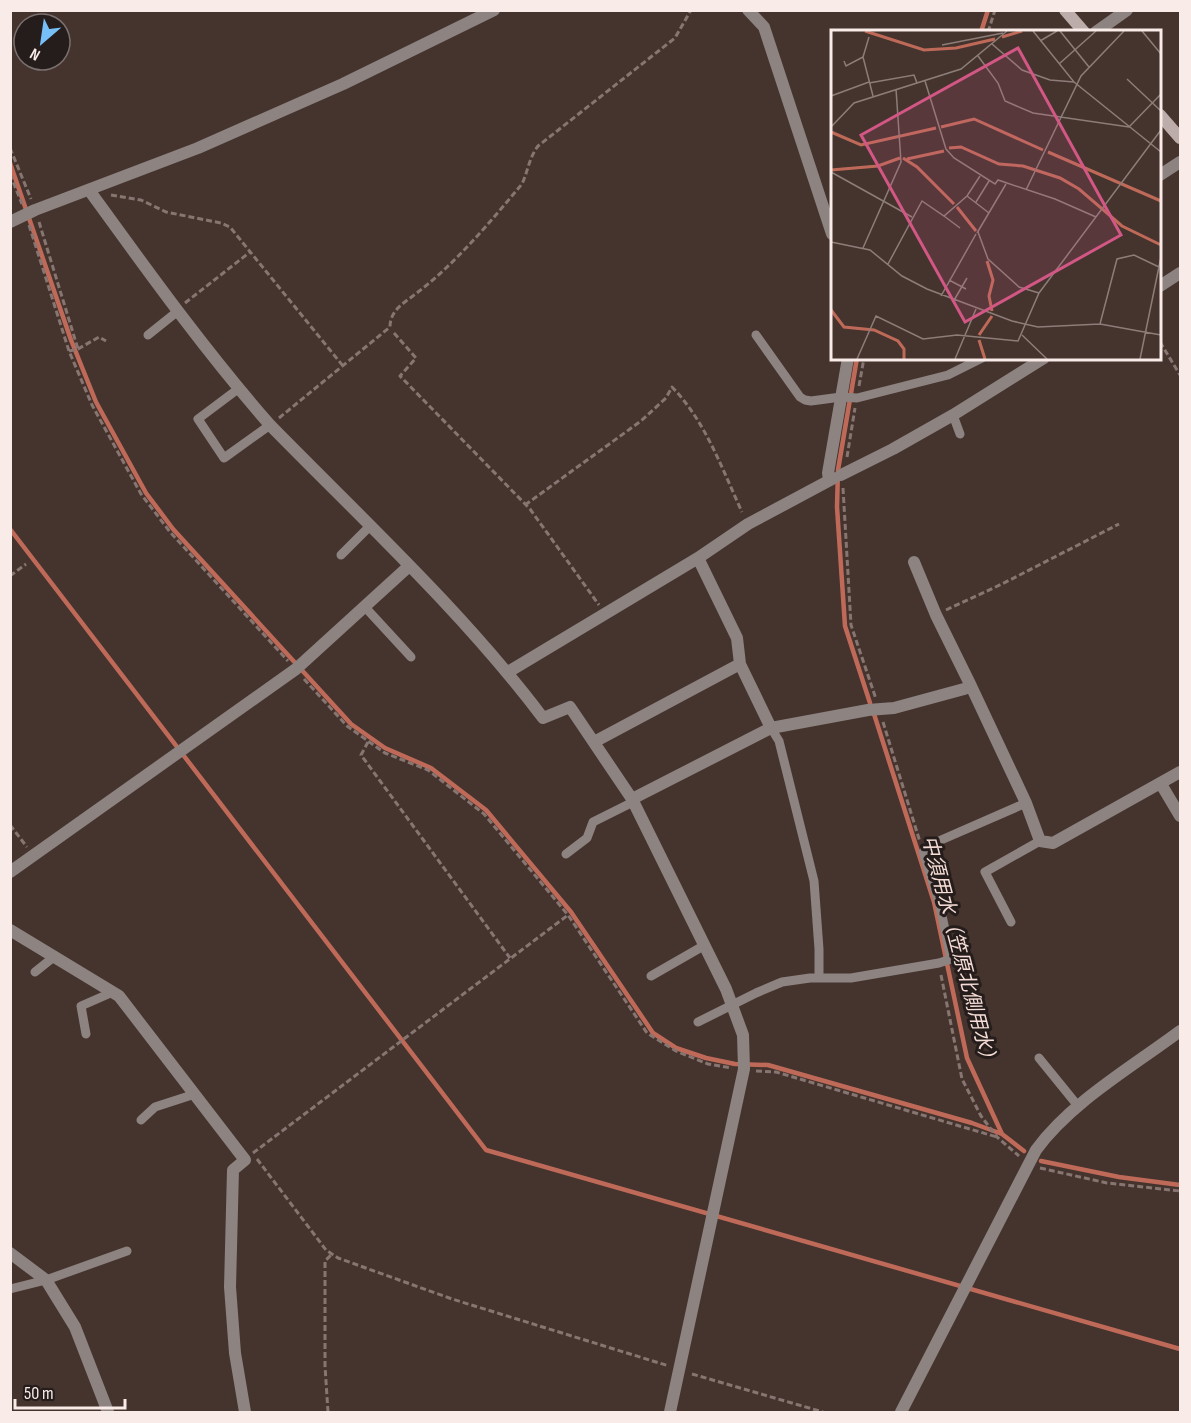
<svg xmlns="http://www.w3.org/2000/svg" width="1191" height="1423" font-family="'Sofia Sans Condensed','Noto Sans JP',sans-serif">
<rect width="100%" height="100%" fill="#45332e"/>
<g fill="none" stroke-linecap="round" stroke-linejoin="round">
<path stroke="#bf6a59" stroke-width="4.5" d="M981,32L988,10
M10,163L71,340L96,402L146,493L173,529L351,724L385,748L431,768L486,810L571,912L653,1033L676,1048L706,1058L735,1064L768,1065L972,1123L1002,1134
M857,358L838,470L837,507L845,626L870,703
M10,529L486,1150L1180,1349
M874,714L934,902L967,1058L1002,1134L1024,1151
M1041,1161L1119,1177L1180,1185"/>
<path stroke="#867571" stroke-width="3" stroke-dasharray="6 3" stroke-linecap="butt" d="M988,32L995,10
M10,148L31,199
M10,174L22,204
M111,195L141,200L166,212L221,223L230,227L343,366
M39,222L78,349
M29,225L69,351L92,405L141,494L170,532L288,661
M185,303L250,252
M394,333L416,358L400,376L530,509L599,605
M1160,342L1180,375
M69,351L78,349L99,337L106,341
M859,386L864,358
M279,418L390,327C390,309 406,302 418,292C457,262 490,222 522,184C528,171 529,158 538,146L675,38L691,10
M847,457L855,408
M843,488L851,625L876,699
M525,505L641,421L666,398L672,387C706,422 722,469 742,512
M10,576L26,564
M946,610L1002,584L1119,524
M304,679L347,726L385,753L428,770L484,814L568,915L647,1033L676,1051L708,1064L732,1068
M883,722L920,842
M368,742L361,755L510,958
M10,825L27,847
M941,975L962,1079L981,1116L997,1137L1019,1156
M756,1071L776,1072L997,1137
M253,1153L568,915
M257,1159L326,1250L338,1258L452,1299L669,1366
M1040,1168L1107,1183L1180,1191
M692,1374L823,1412
M328,1412L325,1366V1261L331,1255"/>
<path stroke="#8d8381" stroke-width="9" d="M148,335L178,311
M756,335L800,397L805,400L811,401L841,397L857,398L948,375L982,358
M238,389L198,419L224,458L270,425
M953,415L960,434
M341,555L369,527
M364,606L411,657
M771,728L779,741L814,881L819,949V978
M566,854L587,838L593,822L633,802
M1011,922L985,872L1040,841
M35,972L55,956
M651,976L705,945
M698,1022L756,993L782,982L810,978H851L939,963L951,959L940,906L923,852L932,844L1026,803
M86,1034L81,1006L113,992
M1039,1058L1078,1106
M141,1120L155,1107L195,1094
M10,1289L46,1280L127,1251"/>
<path stroke="#8d8381" stroke-width="12" d="M748,10L764,27L832,234
M1096,32L1127,10
M1160,175L1180,162
M89,190C147,270 205,351 270,425C363,520 463,612 543,718L570,707L632,799L726,989L743,1035L744,1069L670,1412
M10,222L35,210L198,148L343,84L494,10
M1160,286L1180,273
M841,475L893,449L953,415L1044,358
M829,480L828,473L848,358
M698,558L737,638L740,664L771,728
M914,562L936,615L971,686
M508,672L698,558L748,524L834,478
M594,742L740,664
M1161,784L1180,816
M632,799L771,728L868,710L894,708L964,689L971,686L1026,803L1040,841L1053,843L1180,772
M10,872L296,669L408,567
M10,930L119,996L245,1160L233,1170L230,1287L235,1353L245,1412
M10,1253L46,1280L75,1327L108,1412
M901,1412L1036,1150C1071,1102 1132,1067 1180,1031"/>
<path stroke="#bdadaa" stroke-width="12" d="M1065,10L1084,32
M1160,115L1180,138"/>
</g>
<g text-anchor="middle" dominant-baseline="central" stroke-width="6" stroke-linejoin="round" paint-order="stroke">
<g font-size="20" font-style="italic" fill="#f6ddd7" stroke="#251d1b">
<text transform="translate(959 952) rotate(75)">中須用水（笠原北側用水）</text>
</g>
</g>
<g transform="translate(831 30)">
<rect width="330" height="330" fill="#45332e"/>
<path fill="none" stroke="#bf6a59" stroke-width="3" d="M34,1L93,20L125,18L164,9M171,7L191,1M110,97L143,89L212,120M0,102L30,115L105,98M118,118L130,117L168,134L192,136L229,148L248,159L291,196L330,215M217,122L330,171M72,128L86,137L123,174M76,129L113,121M0,140L47,136L69,128M126,177L145,201M156,231L162,250L158,266L161,281M0,280L13,297L43,300L67,311L73,319V329M148,305L161,286M148,310L154,329"/>
<path fill="none" stroke="#8d7d78" stroke-width="1.5" d="M202,1L243,52L330,122M229,1L258,37M311,1L330,24M38,7L32,27L42,66M209,11L226,1M161,14L191,40L219,50L243,52M111,15L172,3M147,26L167,53L174,71L202,83L298,97L330,64M13,31L15,36L32,27M228,34L265,1M296,49L330,81M94,51L115,119L123,128L164,154L167,150L224,169L265,187M38,53L83,45L86,53M0,66L38,52M0,97L23,73L130,39L176,1M0,142L81,187M195,160L250,46L293,1M136,166L158,183M145,172L158,151M113,186L129,198M147,202L157,229L188,257L208,263M146,203L175,154M0,212L39,220L71,246L96,259L181,291L207,297L269,294L330,305M32,218L70,132L65,59M57,234L91,171L113,186L136,166L149,146M118,250L135,259M110,266L145,204M122,272L136,248M269,294L286,229L303,225L328,237M191,305L216,329M26,329L45,286L92,309L126,305L187,311L208,263L330,100M124,329L145,279M309,329L330,227"/>
<path fill="#d25785" fill-opacity="0.15" stroke="#d25785" stroke-width="3" d="M187,18L290,205L134,292L30,105Z"/>
<rect width="330" height="330" fill="none" stroke="#f8ebe8" stroke-width="3"/>
</g>
<rect width="1191" height="1423" fill="none" stroke="#f8ebe8" stroke-width="24"/>
<g transform="translate(42 42) rotate(209)"><circle r="28" fill="#251d1b" stroke="#796f6d" stroke-width="1.5"/>
<path d="M0-4.5L10 22L0 15L-10 22Z" fill="#76c0f7"/>
<text y="-9" font-size="16" font-weight="bold" text-anchor="middle" fill="#f8ebe8">N</text>
</g>
<path d="M15 1399v9h110v-9" fill="none" stroke="#f8ebe8" stroke-width="3"/>
<text x="24" y="1399" font-size="18" fill="#f8ebe8" stroke="#251d1b" stroke-width="4.5" paint-order="stroke">50 m</text>
</svg>
